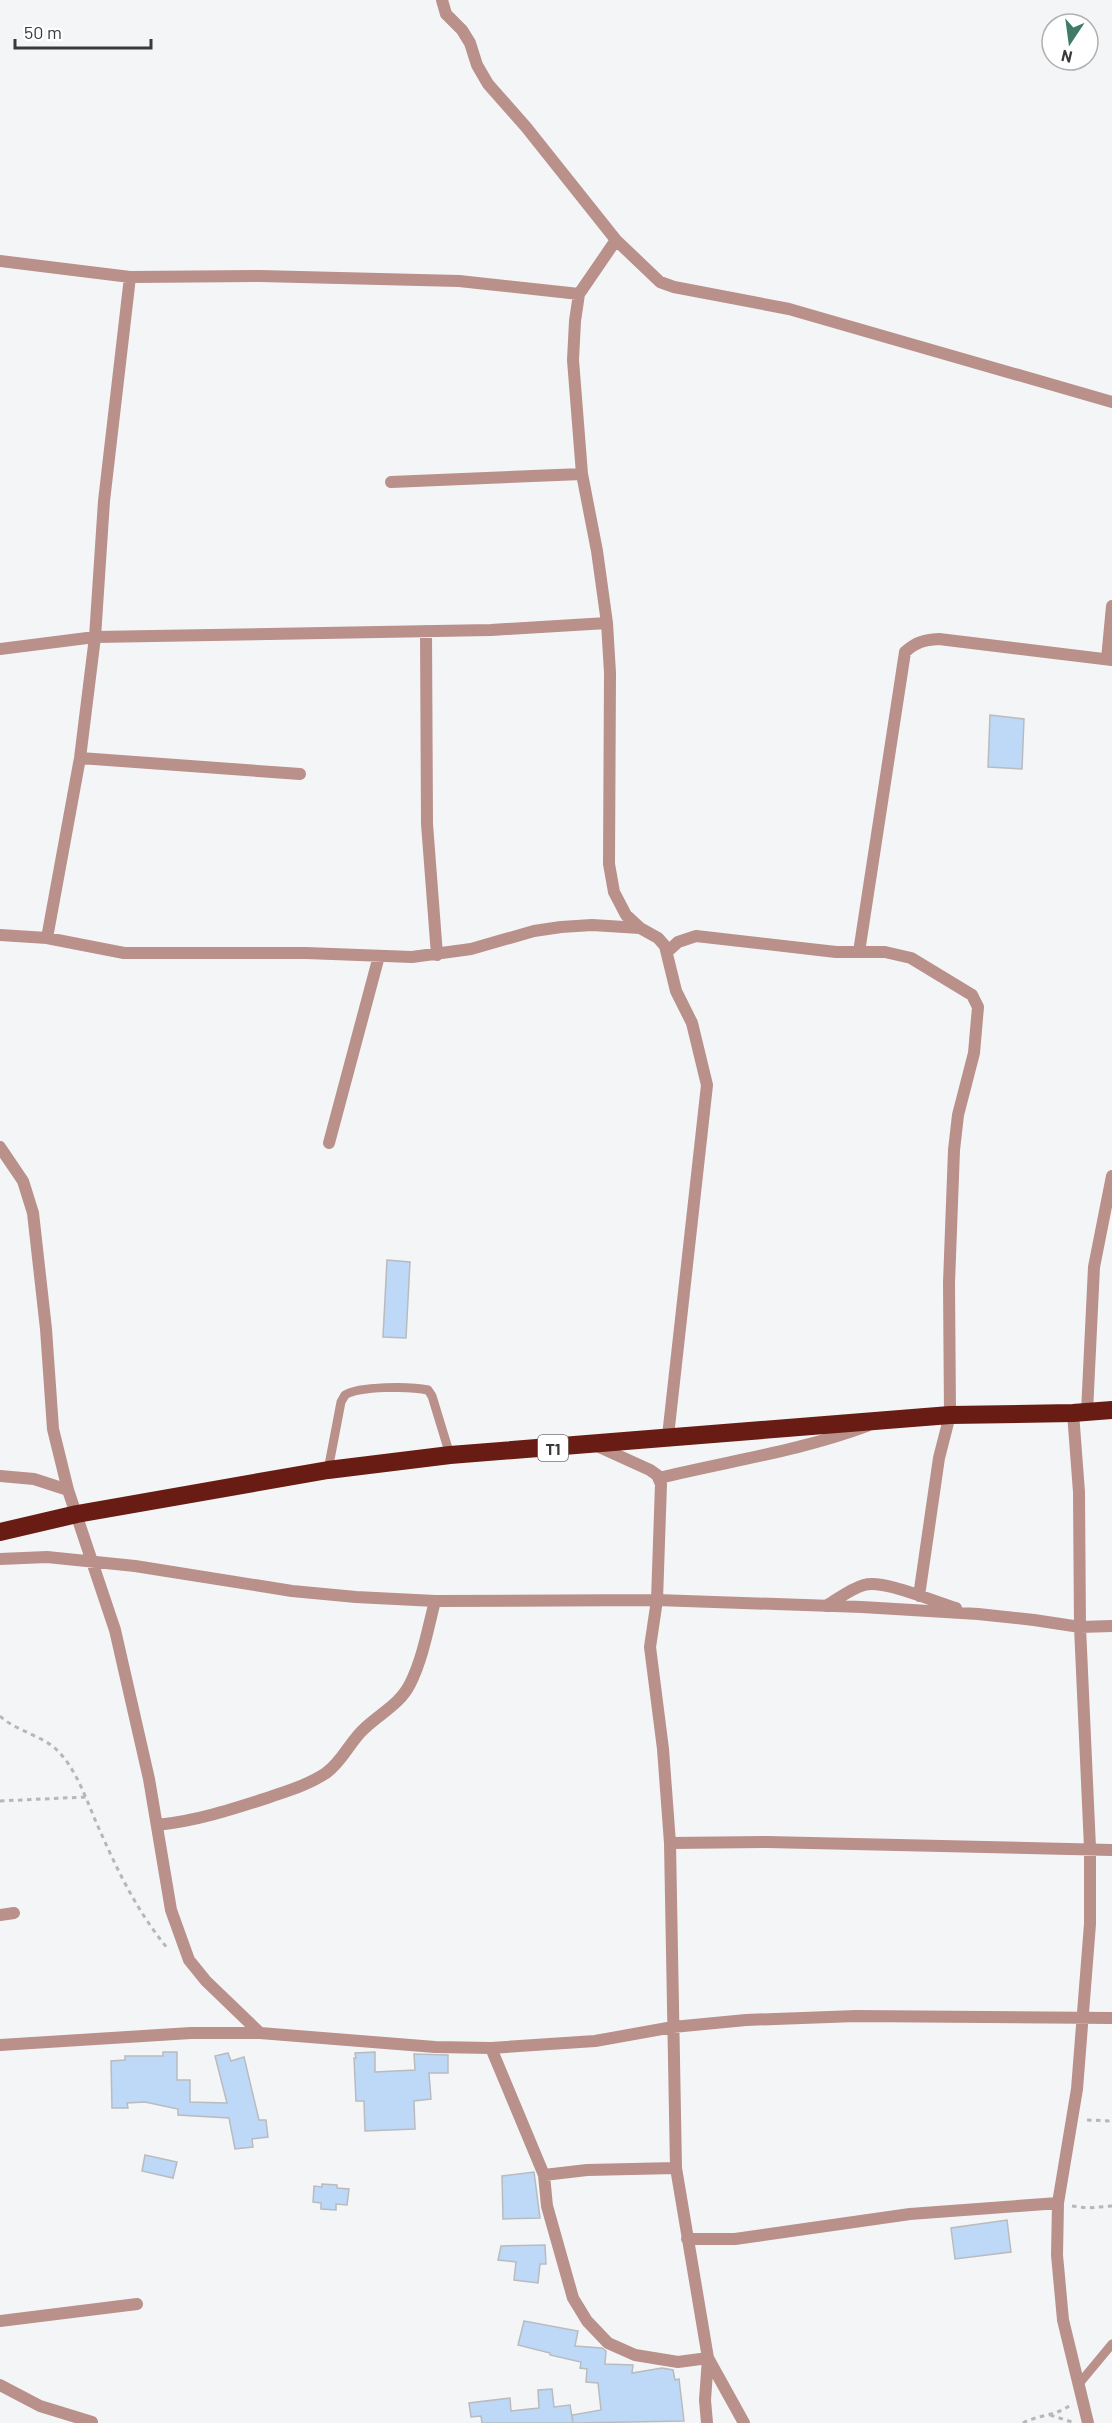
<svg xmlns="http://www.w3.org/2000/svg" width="1112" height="2423" font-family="Barlow,sans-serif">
<rect width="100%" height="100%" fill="#f3f5f7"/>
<path fill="#bed8f7" stroke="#b9bbbd" stroke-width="1.5" d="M990,715L1024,719L1022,769L988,767Z
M387,1260L410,1262L406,1338L383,1337Z
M163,2052H177V2080H190V2102L227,2103L215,2056L228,2053L231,2061L244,2057L259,2120H266L268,2137L252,2139L253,2147L235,2149L229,2118L178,2115V2109L145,2102L127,2103L128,2108H112L111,2061L125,2060V2056H163Z
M375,2052V2072L415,2070L414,2054L448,2055V2073H429L431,2099L414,2101L415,2129L365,2131L364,2101H356L354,2058H356L355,2053Z
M145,2155L177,2162L173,2178L142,2171Z
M534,2172L540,2218L503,2219L502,2176Z
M322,2184L337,2185V2188L349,2189L347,2205L336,2204V2210L321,2209V2203L313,2202L314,2186L322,2187Z
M1007,2220L1011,2252L955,2259L951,2228Z
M545,2245L546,2264H540L538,2283L514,2280L516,2262L498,2260L501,2246Z
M524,2321L578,2331L575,2346L602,2348L606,2351L605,2364L633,2365L632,2373L662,2368L673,2370L675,2380L679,2379L684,2421L573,2423L572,2415L601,2410L598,2383L586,2382L587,2369L580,2368L581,2362L550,2355V2353L518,2345Z
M552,2389L554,2407L570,2405L573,2423H482L481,2416L471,2417L469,2403L510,2398L511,2411L539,2408L538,2390Z"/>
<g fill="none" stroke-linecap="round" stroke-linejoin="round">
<path stroke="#b5b7b8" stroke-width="3" stroke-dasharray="4.5 4.5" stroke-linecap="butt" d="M0,1716C17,1732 43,1735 59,1752C80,1775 88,1806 101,1833C119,1874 139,1914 168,1949
M0,1801L86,1797
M1087,2120L1112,2121
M1072,2206L1088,2208L1112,2206
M1050,2415L1072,2422
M1023,2423C1037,2415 1055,2416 1069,2406"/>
<path stroke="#b9908a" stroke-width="9" d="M328,1470L341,1402L345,1395C359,1386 411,1386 428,1390L432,1396L450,1455
M1078,2385L1112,2344"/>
<path stroke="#b9908a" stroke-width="12" d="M442,0L446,14L462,30L470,43L477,65L488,84L526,127L616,240
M0,261L130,277
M391,482L582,474
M426,631L427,824L437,955
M0,649L95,637L491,630L607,623
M1107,659L1112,606
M80,758L300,774
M0,935L47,938L124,953H306L412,957L471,949L534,931L561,927L592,925L640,928
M47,938L80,758L95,637L104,501L130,277L260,276L459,281L579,294
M667,952L678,942L696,936L836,952H859L905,652C916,642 924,640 939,639L1112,660
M859,952H885L911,958L972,995L978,1007L974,1053L958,1115L954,1150L949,1283L950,1415L939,1458L919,1596
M329,1143L379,956
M0,1147L23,1181L33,1213L46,1329L53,1429L68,1490L115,1630L149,1779L171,1910L189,1960L206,1981L260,2033
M1087,1412L1094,1267L1112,1176
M1073,1413L1079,1492L1080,1627L1090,1848V1924L1077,2089L1058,2203L1057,2255L1063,2320L1088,2423
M668,1436L707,1085L692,1023L676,991L665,946L658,938L640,928L626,915L614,892L609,864L610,673L607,623L597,551L582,474L573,360L575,321L579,294L616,240L660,282L674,287L789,309L1112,402
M595,1445L650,1470L657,1475L661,1484L657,1600L650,1647L663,1749L670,1843L676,2168L708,2358L705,2400L707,2423
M0,1476L34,1479L68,1490
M659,1478C728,1461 800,1451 867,1426
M0,1559L47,1557L135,1566L292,1591L356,1597L435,1601L657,1600L862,1607L978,1614L1034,1620L1080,1627L1112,1626
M826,1606C838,1599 850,1589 864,1585C884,1579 934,1602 956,1608
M157,1825C196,1821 230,1810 267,1798C287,1791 308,1785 326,1773C343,1761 350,1741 365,1728C381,1713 400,1704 410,1684C423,1658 428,1628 435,1601
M670,1843L767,1842L1112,1850
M0,1915L14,1913
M0,2045L191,2033H260L435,2047L491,2048L595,2041L673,2027L746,2020L856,2016L1112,2018
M491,2048L544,2175L547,2206L573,2298L587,2321L608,2343L635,2355L678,2362L708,2358L744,2423
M544,2175L587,2170L676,2168
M687,2239H735L910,2214L1058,2203
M0,2321L137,2304
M0,2385L40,2406L92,2422"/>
<path stroke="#681c13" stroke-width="18" d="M0,1532L77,1514L328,1470L450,1455L950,1415L1073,1413L1112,1410"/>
</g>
<g text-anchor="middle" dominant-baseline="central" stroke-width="5" stroke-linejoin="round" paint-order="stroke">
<rect fill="#fff" stroke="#747576" stroke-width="1.5" x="538" y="1435" width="30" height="26" rx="4.5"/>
<g font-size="16" font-weight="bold" fill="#393a3b">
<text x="553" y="1448">T1</text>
</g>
</g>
<g transform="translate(1070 42) rotate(193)"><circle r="28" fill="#ffffff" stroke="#b0b0b1" stroke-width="1.5"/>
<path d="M0-4.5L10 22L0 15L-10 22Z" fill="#3e7c68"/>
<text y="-9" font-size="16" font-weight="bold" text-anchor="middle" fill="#393a3b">N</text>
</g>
<path d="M15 39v9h136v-9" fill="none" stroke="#393a3b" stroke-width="3"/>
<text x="24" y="39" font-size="18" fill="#393a3b" stroke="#ffffff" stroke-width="4.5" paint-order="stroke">50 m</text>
</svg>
